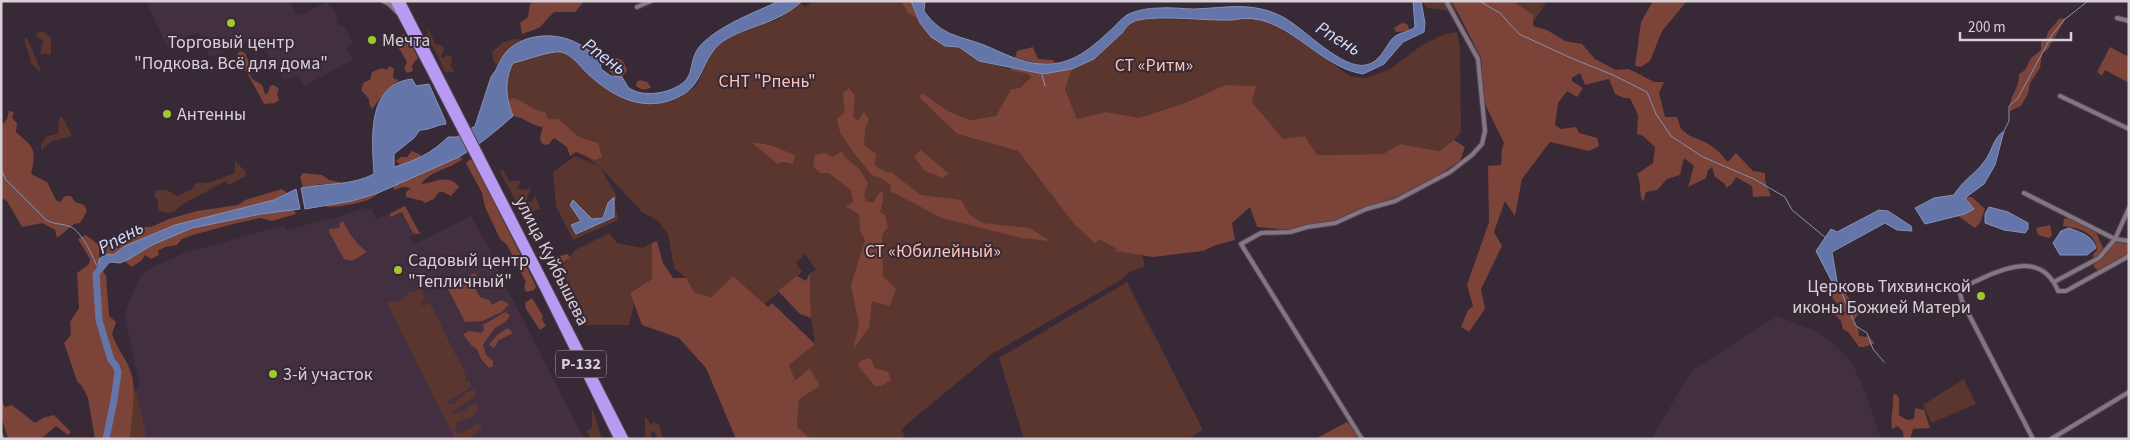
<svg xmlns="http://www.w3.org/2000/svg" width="2130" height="440" font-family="'Source Sans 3',sans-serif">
<rect width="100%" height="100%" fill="#372935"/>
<path fill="#422f40" d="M146,1H290L298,16L327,2L330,7L332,6L338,18L336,20L339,26H344L353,43L346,47L353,60L304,86L298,75L284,81L257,37L210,58L198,32L167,46Z
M405,205L420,234L410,237L413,245L471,216L493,256V261L584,439H123L127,406L139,383L126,322V309L139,278L147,270L184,253L285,225L286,230L341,216L363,208L372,210L376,219Z
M1777,316L1818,332L1834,344L1852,363L1863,386L1881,439H1651L1692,370Z"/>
<path fill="#5a362f" d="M814,1H901L908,13L918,19L920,23L945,46L959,47L979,61L1028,74L1031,76L1020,88L1011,89L996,116L970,120L948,111L922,93L920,97L957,134L1018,151L1074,224L1118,249L1116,251L1142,255L1145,266L1131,271L1121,280L992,354L906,425L901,430L905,435L901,439H811L797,427L799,398L819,385L810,368L794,380L789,365L815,343L811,318L810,273L816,270L805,254L796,263L802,272L765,304L733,276L711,297L695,293L686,278L674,268L668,234L658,221L642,212L600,167L617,197L615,202L618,220L573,240L556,206L553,172L575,156L599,166L508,101V77L513,63L535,58L546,53L560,51L568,55L599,84L652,105L672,101L696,86L714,48L725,41L742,31L779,19L800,3L805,7Z
M1420,1H1547L1534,21L1428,8Z
M1244,17L1271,23L1299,40L1350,76L1367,78L1390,69L1422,45L1445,34L1457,32L1460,48L1461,132L1454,140L1439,151L1400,144L1383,154L1317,155L1305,136L1283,140L1252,102L1255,86L1225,85L1185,103L1139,118L1106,112L1077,119L1065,89L1072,69L1094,59L1126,26L1135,20L1150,19L1233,20Z
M429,29L435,44L443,46L444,50L441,57L444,58L447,55L451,56L452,61L450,65L454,71L452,73L448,71V73L445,72C442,67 441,61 438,56C434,46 424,40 429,29Z
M43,31L51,38V54H40L43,40L36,36L37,33Z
M25,38H27L40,68L41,73L30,62C32,53 23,47 25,38Z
M513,39L525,40C512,45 504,55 498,67L493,60L492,52L502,43Z
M62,116L72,136L52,141L41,150V145L47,136L58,134L59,119Z
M235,161L245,171L246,176L228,185L226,181L183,204L175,211L169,213L158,211V201L154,195L156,190H167L177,196L192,189L196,183C212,184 220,178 235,173Z
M503,170L509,181H521L517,188L523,190L531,188L526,201L532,202L535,195L540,209L529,213L526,209L521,210L501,174L500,170Z
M609,233L617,243L643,248L652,243V279L630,293L634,305L629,325H584L582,307L560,269L575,250Z
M1127,282L1203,430L1187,439H1024L999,358Z
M419,284L425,299L421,304L422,306L429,303L431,305L455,354L462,365L466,377L465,381H470L471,387C465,392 449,399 446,403L453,404L467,392L474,390L476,392L475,397L451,412L460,413L475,403L479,408L473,417L457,422L455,432L459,434L481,422V428L470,439H455L387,303L402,300L410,292H416Z
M1964,379L1976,404L1932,423L1923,405Z
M132,383L137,394L147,439H130Z
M592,408L602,439H591L587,431L592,427Z
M645,418H647L651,425L653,422L659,425L663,437L666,439H658L654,431L651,432V439H645Z"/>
<path fill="#7c4339" d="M534,1H582V4L575,12H554L539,28L522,34L520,23L528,17L530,4Z
M901,1H911L918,19L908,13Z
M1454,1H1513L1533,15V26L1547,30L1565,41L1582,44L1595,59L1616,70L1629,69L1654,82H1664L1659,93L1665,117H1677L1681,129L1690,136L1707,143L1718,151L1728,162L1736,153L1753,171L1765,173V181L1771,196L1753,197L1752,186L1736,177L1732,184L1726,188L1725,184L1715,177L1712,167L1708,170L1706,178L1688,187L1694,166L1684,158L1680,175L1667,179L1657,190L1646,192L1643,202C1638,192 1642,183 1637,174L1653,163L1655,147L1643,136L1637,134L1638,115L1630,98H1624L1615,94L1609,79L1585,85L1580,73L1572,78V81L1583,88L1577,97L1567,91L1558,103L1555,125L1561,129L1576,127L1579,133L1597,138L1599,146L1589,151L1550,142L1522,179L1515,216L1505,201L1494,232L1502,246L1481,289L1485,309L1469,332L1461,327L1468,310L1473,306L1467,285L1489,222L1488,166L1501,165L1502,149L1504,143L1484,102L1481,58L1453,3Z
M1653,1H1687L1662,31L1650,61L1641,67L1635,66L1641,22Z
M2066,18L2048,49L2042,54L2040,68L2030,83L2028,94L2021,106L2010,111C2008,96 2020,89 2019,74L2025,70L2031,58L2041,50V42L2046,39L2048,32L2059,19Z
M1402,23L1407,24L1410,31L1396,32L1394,28Z
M403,34L407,36L418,58L412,65L413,71L407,73L404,68L407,62L397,45V41Z
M1033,47L1038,59L1053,60L1055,63L1041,64L1015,58L1017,51Z
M2110,47L2129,57V83L2105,70L2102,76L2097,72Z
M240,51L245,53L249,63L247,67L252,79L262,85L265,94L268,93L270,86L274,85L279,89L277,94L279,100L275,103L264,104L237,54Z
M617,58L623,61L627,70L622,77H617L609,71L608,60Z
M389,66L394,69L393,76L394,79L399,80L386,91L372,109L369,103V99L361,90L364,82L370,80L372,72L382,68L387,70Z
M1011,68L1043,74L1072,69L1065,89L1077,119L1106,112L1139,118L1185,103L1225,85L1256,86L1252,102L1283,139L1305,136L1317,155L1383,154L1400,144L1439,151L1454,140L1465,147L1460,161L1434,178L1394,198L1366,207L1340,219L1290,230L1257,227L1250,207L1232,223L1235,240L1216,245L1203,251L1153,257L1115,251L1117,249L1099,239L1095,243L1074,224L1018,151L957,134L919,97L922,93L948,111L970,120L996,116L1011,89L1020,88L1031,77L1028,74L1010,70Z
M640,80L647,82L651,87C645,91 641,90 636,86L637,82Z
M849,88L855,96L853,116L858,121L864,112L869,120L865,129L864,145L876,154L875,165L884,171L892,173L921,195L961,200L970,215L983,223L1030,228L1050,241L1022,238L942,218L890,191L891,185L882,179L872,175L853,152L840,132L837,119L845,112L843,93Z
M513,98C524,101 533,111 545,112L548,119H558L579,137L598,143L602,157L595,160L576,152L570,156L567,147L554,138L549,144L544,145L541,142L540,137L543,127C531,126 524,117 513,116L508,101Z
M9,111L14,112L12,118L17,123L16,132C34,148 37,148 31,174L47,182L56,200L60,202L65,196H71L75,202L84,205L87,211L80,223L74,224L57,238L55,230L42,223L22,227L7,201L1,198V126L7,119Z
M752,143C767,142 782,149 795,156L793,164L783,162L778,164Z
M921,150L949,174L942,178L925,171L914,156Z
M412,151L421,155L418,160L401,165L396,161L401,157H407Z
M842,151L845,157L859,169L868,183L864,195L866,201L873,203L880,192L883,193V201L880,212L885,215L888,227L882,235L883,276L896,289L890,306L872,301L869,328L853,349L859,325L851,285L865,240L860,231L859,214L846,207L853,202L851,190L829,173H820L813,166L815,155L824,153L833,157Z
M459,157L463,159C448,170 433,169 421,184C435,183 448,173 459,187L451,196L443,192H439L434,199L425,203L423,201L406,197V192L411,188L403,187L394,190L393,186Z
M470,159L474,162L533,280L536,287L534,290L526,292L524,287L526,282L507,245L500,239L485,207L482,193L466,163Z
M303,173L322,175L329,180L340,182V184H321L303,187L300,177Z
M282,189L287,193L274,200L175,225L125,246L113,255L106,254L107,247C116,240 130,237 138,227H151L169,219L197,211L238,205L245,200Z
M378,193C371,203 339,207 327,207L325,205L352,201Z
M1966,197H1972L1985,209L1980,223L1975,228L1958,216L1965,214Z
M405,206L420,234L413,233L402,212L390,217V214Z
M294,210L296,214L272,221L261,218L233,224L193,235L182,239L177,245L165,247L158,251L159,255L151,259L145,255L142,260L132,267L124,261L152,245L192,228L262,214Z
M2068,218L2096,232L2103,248L2116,242L2129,244V254L2099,271L2094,267L2093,254L2097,250C2096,232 2078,228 2063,226L2064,219Z
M343,221C349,234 356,243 367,252L352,261L344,259L329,232V229L339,228L340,223Z
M2050,225L2052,235L2049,238L2038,235L2036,228Z
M86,235L99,245V263L95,269L103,271L106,276L109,316L116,322L112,334C117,349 128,360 132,376C136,393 131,421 130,439H95L88,398L82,386L77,381L64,343L71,335L70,322L79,308L77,273L89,264L90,259L78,239Z
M657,241L663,263L673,278H686L695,293L711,297L733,276L768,307L772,303L815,344L789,365L795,380L810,368L820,386L799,399L797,427L811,439H736L706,368L679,338L642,325L630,293L652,279V243Z
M567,254L570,257L560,266L553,264L551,259Z
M475,273L479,279L475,288L480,297L489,300L492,305L501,300L509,304L502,312L482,321L465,322L447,287Z
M810,273L811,318L800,314L778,291L797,276L806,281Z
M1831,280L1838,286V282L1858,311V315L1853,321L1858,327L1859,336L1869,337L1875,343L1864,347H1859L1849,333L1843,329L1841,321L1835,315V312L1843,316L1845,313C1839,302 1822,295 1831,280Z
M532,298L543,316L542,319L546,326L540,330L526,309L525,303Z
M505,312L510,315C507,323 501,324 495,328C492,331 487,340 483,344L486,355L493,361V366L489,368L481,359L477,349L472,346L463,334L469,331L481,333L484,330L483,325Z
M508,328L513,333L499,340L494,348L489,345L497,335Z
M870,358L875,368L888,372L891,380L881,386H875L857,365L862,360Z
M1896,394L1899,398V415L1907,420L1914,419L1915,408L1924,410L1930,428L1913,429L1910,439H1904L1903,432L1898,426L1892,429C1890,418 1894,406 1893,395Z
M1,399L5,407L12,405L35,423L43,418L54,415L71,432L68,435L56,426L41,439H8L1,416Z
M1347,422L1356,431L1361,439H1315Z"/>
<path fill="#6476a9" stroke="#8791b7" d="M779,1H802C777,25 749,24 722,42C702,57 704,83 682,95C648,115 613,98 587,73C580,66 571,54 561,52C552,50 524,61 513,63C504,80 506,99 513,116C496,131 479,145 459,157L378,193L352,201L305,209L301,188C325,183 351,186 374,174C372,140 366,84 412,79L416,86L429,84L445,120L446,124C436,125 430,130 420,130L414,138L394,154V167C415,161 432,153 448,137H457L475,126L491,77C498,69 500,58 507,51C525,33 556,32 577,43C585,47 592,53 600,58L601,69L611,76L622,77C624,80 626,84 628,87C642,99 673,93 685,81C695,71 688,55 705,41C725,23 754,13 779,1Z
M911,1H925L924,11C942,36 957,35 984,45C1003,53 1021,63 1041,64C1073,66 1091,48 1113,28C1117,24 1122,18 1127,15C1137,10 1149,8 1160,8C1171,7 1183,9 1194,9C1227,8 1252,1 1283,17C1305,29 1342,70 1366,65C1380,62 1384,49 1392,39C1398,32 1408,33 1415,27L1413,1H1421L1425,23L1424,32L1403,42L1384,64L1363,74C1316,67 1284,8 1233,20C1206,21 1163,15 1138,20C1131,22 1126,26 1123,32L1094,59L1072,69L1043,74L979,61L959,47L945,46L931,37L920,23Z
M2004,131L1995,165L1984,184L1965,198L1974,209L1965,214L1925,224L1915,208L1934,198L1954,195C1962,181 1975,174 1984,162C1992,152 1993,138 2004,131Z
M296,189L300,209L261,214L192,228L152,245L129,259L120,263L111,262L98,269L99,259L106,254L113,255L125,246L175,225L274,200Z
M614,197V217L576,234L571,225L581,221L570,205L573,200L592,219L603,218L608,203Z
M1989,207L2008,212L2028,223V229L2025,233L2004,230L1985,223V214Z
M1879,210L1888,211L1911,226L1912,231L1897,230L1885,223L1832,252L1838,287L1831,280L1816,251L1831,229L1837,232Z
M2069,228C2081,233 2092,235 2096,248L2087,255H2060L2053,243L2061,231Z"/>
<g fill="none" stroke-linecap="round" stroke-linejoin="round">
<path stroke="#8791b7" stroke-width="1" d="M1479,1L1500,13L1519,34L1571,58L1613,75L1647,92L1656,114L1671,136L1703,157L1754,179L1785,197L1792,210L1826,238
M1042,75L1045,86
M2004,131L2009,121V106L2018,98L2052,35L2064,20L2088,1
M1,169L6,180L45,219C53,225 62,223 71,227C82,232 94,258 98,269
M1839,287L1856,326L1867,333L1873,349L1884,362"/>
<path stroke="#6476a9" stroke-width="7" d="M105,263L96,274L99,320L111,360L116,366L118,372L114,400L106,439"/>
<defs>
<path id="street" d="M383,1L389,4L397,12
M637,7L651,1
M2117,18L2129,21
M2060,96L2129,129
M2024,193L2115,239L2129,241
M2054,282L2099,258L2115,239L2129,208
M1362,439L1241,244L1261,233L1290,232L1307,227L1335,223L1366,209L1395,201L1450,172L1472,155L1482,144L1485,131L1478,59L1446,1
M2033,439L1962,301L1959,289C1991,275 2039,244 2058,291H2066L2129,256
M2051,439L2129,392"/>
<path id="highway" d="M394,1L544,289L618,439
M401,1L625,439"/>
</defs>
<use href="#street" stroke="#524651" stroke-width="6"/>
<use href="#highway" stroke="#524651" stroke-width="9"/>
<use href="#street" stroke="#867584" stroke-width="4"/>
<use href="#highway" stroke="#b99af3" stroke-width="7"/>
<defs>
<path id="rail" d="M1,434L3,439"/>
</defs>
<use href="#rail" stroke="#a89ea6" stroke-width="3"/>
<use href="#rail" stroke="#372935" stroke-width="1" stroke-dasharray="4" stroke-linecap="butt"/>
</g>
<g fill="#a1c92a" stroke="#372935" stroke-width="2">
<circle cx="231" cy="23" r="5"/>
<circle cx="372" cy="40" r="5"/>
<circle cx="167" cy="114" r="5"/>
<circle cx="398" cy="270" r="5"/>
<circle cx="1981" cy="296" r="5"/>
<circle cx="273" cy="374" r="5"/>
</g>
<g text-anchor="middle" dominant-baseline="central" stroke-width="4" stroke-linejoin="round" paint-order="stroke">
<rect fill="#372935" stroke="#a89ea6" stroke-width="1" x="556" y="350.5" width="50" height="27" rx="4"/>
<g font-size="16" font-weight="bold" fill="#d9d0d7">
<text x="581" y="364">Р-132</text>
</g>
<g font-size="18" fill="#d9d0d7" stroke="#372935" text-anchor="start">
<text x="382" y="40">Мечта</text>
<text x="231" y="42" text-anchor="middle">Торговый центр<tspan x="231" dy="21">"Подкова. Всё для дома"</tspan></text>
<text x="177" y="114">Антенны</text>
<text x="408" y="260">Садовый центр<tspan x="408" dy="21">"Тепличный"</tspan></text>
<text x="1971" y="286" text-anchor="end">Церковь Тихвинской<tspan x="1971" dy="21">иконы Божией Матери</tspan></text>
<text x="283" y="374">3-й участок</text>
</g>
<g font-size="18" fill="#fcc4b8" stroke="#372935">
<text x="1154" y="65">СТ «Ритм»</text>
<text x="767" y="81">СНТ "Рпень"</text>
<text x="933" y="251">СТ «Юбилейный»</text>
</g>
<g font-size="18" fill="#d9d0d7" stroke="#372935">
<text transform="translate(552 261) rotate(63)">улица Куйбышева</text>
</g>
<g font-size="19" font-style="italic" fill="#d1ddfc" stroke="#372935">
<text transform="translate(1338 39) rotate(31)">Рпень</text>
<text transform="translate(604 57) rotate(36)">Рпень</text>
<text transform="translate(121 238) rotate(-28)">Рпень</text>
</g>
</g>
<rect width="2130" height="440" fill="none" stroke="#d9d0d7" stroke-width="5"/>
<path d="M1960 32v8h111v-8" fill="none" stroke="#d9d0d7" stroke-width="2.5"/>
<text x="1968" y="32" font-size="15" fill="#d9d0d7" stroke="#372935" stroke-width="4" paint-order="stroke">200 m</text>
</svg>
